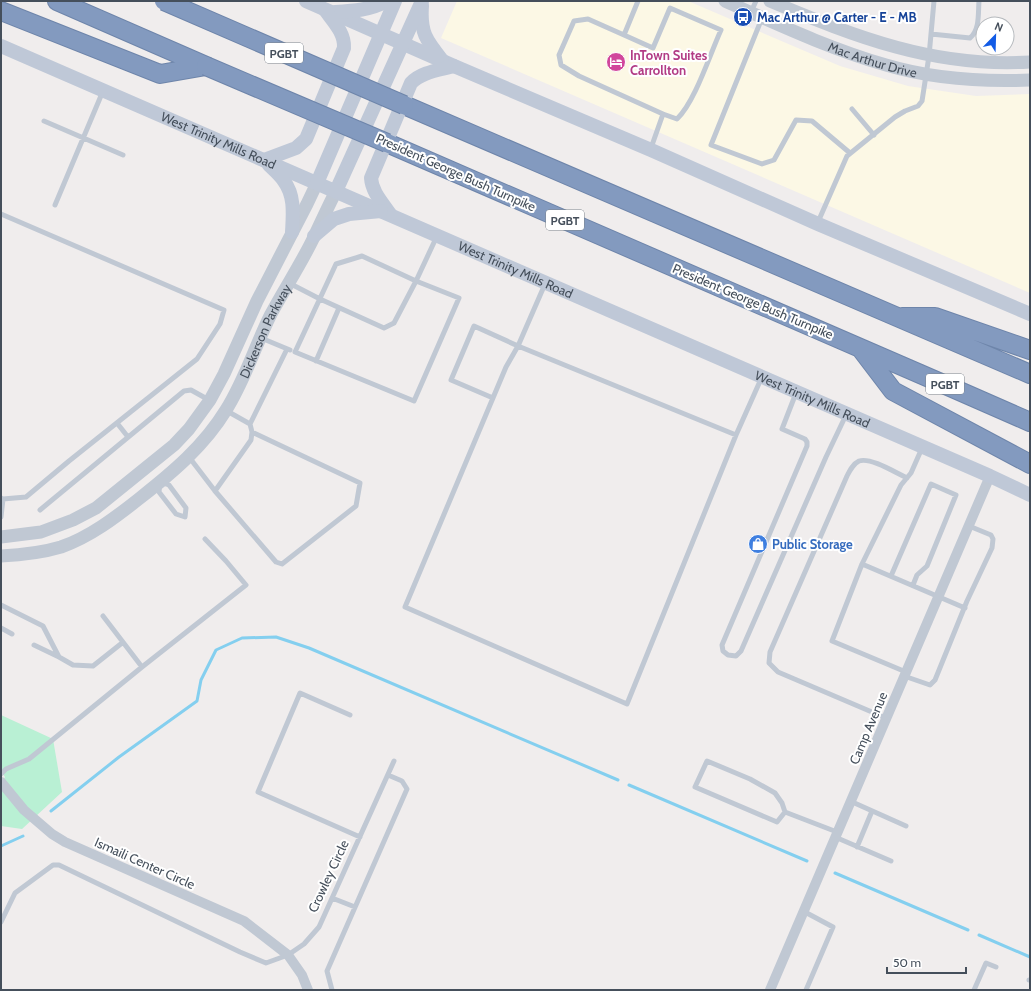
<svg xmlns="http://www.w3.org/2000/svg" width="1031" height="991" font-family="Cabin,sans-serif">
<rect width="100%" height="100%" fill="#f0eded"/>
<path fill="#fcf8e5" d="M457,1H688L840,66L908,86L976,96L1030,94V293L441,38Z"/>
<path fill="#b9f0d4" d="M1,715L53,739L62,792L22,829L1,826V783L5,777L1,771Z"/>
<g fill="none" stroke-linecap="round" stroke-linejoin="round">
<path stroke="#84cfef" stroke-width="3" d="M629,785L807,861
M51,811L119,757L197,701L201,680L216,650L242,638L276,637L309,648L618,780
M1,846L23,836
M835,873L968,930
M979,935L1030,957"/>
<defs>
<path id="motorway" d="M57,1L206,66
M1,11L160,74L206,66
M404,105L1030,374
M387,143L941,383L1030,422
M902,317H935L1030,350
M861,349L893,391L1030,464"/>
</defs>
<use href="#motorway" stroke="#6e85aa" stroke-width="20"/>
<path stroke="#c0c8d3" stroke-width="5" d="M638,1L624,35L588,19L574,21L559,55L561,65L579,76L663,114L651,148
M751,12L756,1
M762,18L711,145L762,164L774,160L796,120L812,121L850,153
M931,34L970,38C980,30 978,13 979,1
M624,35L653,48L670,8L721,30C710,54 695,102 677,119L663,114
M852,109L874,135
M44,121L123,155
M55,205L103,91
M1,214L224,310L220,324L197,359L69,461L26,497L3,499
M818,222L847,156L895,117L905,111L918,106L922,101L929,56L934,1
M289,283L320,299L384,328L394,323L416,281L459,298L414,401L295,352L336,264L362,256L416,281L437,236
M545,284L518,346L736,435L761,379
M261,338L290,350
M316,361L339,308
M796,393L782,429L805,439L807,442V446L722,645L723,651L728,655L736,656L741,651L826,457L846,415
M493,398L451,380L474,326L518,346L506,367L405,607L627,704L736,435
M117,423L128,437
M250,424L287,349
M189,457L215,491L276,562L282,564L356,506L360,483L252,432
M160,482L169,485L186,508L185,517L176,514L159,492Z
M215,491L251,440L252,432L250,424L227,411
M1,498L3,499L1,517
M40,510L184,391L191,390L209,400
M862,564L901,485L911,473L922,448
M891,576L931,484L956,495L927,566L917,575L913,585
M1,605L43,626L59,657L73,665L93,666L122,643
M103,616L142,667L246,585L226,561L205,539
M1,628L12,634
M34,645L59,657
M906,672L832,641L862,564L965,608
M904,676L930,685L935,680L967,601L992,548L993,539L991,535L969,526
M350,715L300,693L258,792L360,837
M886,718L778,672L769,663L770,652L847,476C850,470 853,464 859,461C871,457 896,473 907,478
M1,774L6,769L29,759L142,667
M850,801L906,826
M785,812L777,822L695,787L707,761L750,779L775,793L782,803L785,812L837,832
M835,837L891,861
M857,847L872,811
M332,898L355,907
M803,911L833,927L806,990
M1,922L15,893L53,865H59L240,952L266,963L288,955L304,944L319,927L394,761
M1029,980H1030
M332,990L327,971L407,789L402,781L388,775
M974,990L986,963L996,967"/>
<path stroke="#c0c8d3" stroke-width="10" d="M1,782L24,810L52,834L65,842L244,921L288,955L302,975L308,990
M770,990L990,476"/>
<g stroke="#c0c8d3" stroke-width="13">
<path id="s1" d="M725,1C777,24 830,49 886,65C933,79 981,82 1030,80"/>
<path d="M770,1C856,37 935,68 1030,62"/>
<path d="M1,537L41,532L73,520L96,508L174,445L189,429L210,400L224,374L257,301L307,204L317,183"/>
<path id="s2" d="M1,556C21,555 41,553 61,547C90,537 116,517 140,498C173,472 204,446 226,410C245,380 255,346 271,314C285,288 301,264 314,237C321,222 328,207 336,191"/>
</g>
<g stroke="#bfc8d7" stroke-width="14">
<path d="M306,1L454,66L651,150L818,224L1030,314"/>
<path d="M422,6C420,32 426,40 442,60"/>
<path d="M335,12C354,11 370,10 387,1"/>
<path id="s3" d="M1,46C331,188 660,333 990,476L1030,495"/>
<path d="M264,160L296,148L306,139L344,48C345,33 333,21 325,10"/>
<path d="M269,165C274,170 280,175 284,181C295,196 293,214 292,232"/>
<path d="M317,183L395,1"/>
<path d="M336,191L422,1"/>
<path d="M390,214C382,202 372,192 371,178L411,83C421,72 440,70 454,66"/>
<path d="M314,236L334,219L349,214L381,211"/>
</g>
<use href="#motorway" stroke="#839abf" stroke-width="18"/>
<defs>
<path id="motorway-bridge" d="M164,1L404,105
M206,66L387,143"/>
</defs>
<use href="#motorway-bridge" stroke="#6e85aa" stroke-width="20" stroke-linecap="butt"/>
<use href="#motorway-bridge" stroke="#839abf" stroke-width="18"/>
</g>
<defs>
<symbol id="bus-disc" viewBox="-11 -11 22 22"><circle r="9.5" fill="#1a4fb4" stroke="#fff"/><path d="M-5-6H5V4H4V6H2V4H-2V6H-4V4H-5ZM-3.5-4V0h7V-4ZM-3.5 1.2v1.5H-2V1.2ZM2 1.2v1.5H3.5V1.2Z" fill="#fff"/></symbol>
<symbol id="hotel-disc" viewBox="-11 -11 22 22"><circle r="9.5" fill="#d1479c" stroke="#fff"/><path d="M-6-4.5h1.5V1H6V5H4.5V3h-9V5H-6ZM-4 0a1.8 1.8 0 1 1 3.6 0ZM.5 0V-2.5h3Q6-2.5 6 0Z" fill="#fff"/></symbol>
<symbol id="shop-disc" viewBox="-11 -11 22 22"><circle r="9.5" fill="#3f7fe0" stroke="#fff"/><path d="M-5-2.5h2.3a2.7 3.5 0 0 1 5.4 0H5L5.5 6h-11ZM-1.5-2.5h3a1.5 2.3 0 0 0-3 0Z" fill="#fff"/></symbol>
</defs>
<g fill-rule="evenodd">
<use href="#bus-disc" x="732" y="6" width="22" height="22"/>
<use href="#hotel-disc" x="605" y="51" width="22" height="22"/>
<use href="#shop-disc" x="747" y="533" width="22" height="22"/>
</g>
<g text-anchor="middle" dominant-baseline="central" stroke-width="4" stroke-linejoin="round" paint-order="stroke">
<g fill="#fff" stroke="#7d848c" stroke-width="1">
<rect x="265" y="43" width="38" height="20" rx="3"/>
<rect x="546" y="210" width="38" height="20" rx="3"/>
<rect x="926" y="374" width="38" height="20" rx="3"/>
</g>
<g font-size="12" font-weight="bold" fill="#454f5b">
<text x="284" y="53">PGBT</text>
<text x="565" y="220">PGBT</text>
<text x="945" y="384">PGBT</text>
</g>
<g font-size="13" font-weight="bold" fill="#164399" stroke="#fff" text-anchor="start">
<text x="757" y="17">Mac Arthur @ Carter - E - MB</text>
</g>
<g font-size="13" font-weight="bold" fill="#b23c85" stroke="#fff" text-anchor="start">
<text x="630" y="55">InTown Suites<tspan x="630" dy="15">Carrollton</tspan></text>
</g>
<g font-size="13" fill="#454f5b" stroke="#fff">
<text stroke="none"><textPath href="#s1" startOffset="159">Mac Arthur Drive</textPath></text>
<text stroke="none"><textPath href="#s3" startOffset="237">West Trinity Mills Road</textPath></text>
<text transform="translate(456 172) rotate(24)">President George Bush Turnpike</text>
<text stroke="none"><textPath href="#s3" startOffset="561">West Trinity Mills Road</textPath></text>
<text transform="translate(753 301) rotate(23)">President George Bush Turnpike</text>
<text stroke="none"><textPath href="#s2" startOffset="366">Dickerson Parkway</textPath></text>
<text stroke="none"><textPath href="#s3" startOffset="885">West Trinity Mills Road</textPath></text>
<text transform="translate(868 728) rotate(-67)">Camp Avenue</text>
<text transform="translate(145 863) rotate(24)">Ismaili Center Circle</text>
<text transform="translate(328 876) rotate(-65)">Crowley Circle</text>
</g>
<g font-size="13" font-weight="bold" fill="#366cbe" stroke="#fff" text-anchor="start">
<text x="772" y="544">Public Storage</text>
</g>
</g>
<rect width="1031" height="991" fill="none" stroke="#454f5b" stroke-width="4"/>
<g transform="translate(995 36) rotate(23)"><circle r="19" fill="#ffffff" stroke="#b5b9bd"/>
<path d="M0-3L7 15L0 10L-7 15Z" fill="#125be6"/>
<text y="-6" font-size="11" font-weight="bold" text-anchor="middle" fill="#454f5b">N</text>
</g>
<path d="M887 967v6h79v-6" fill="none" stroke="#454f5b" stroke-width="2"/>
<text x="893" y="967" font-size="12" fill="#454f5b" stroke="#ffffff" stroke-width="3" paint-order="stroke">50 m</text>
</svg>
